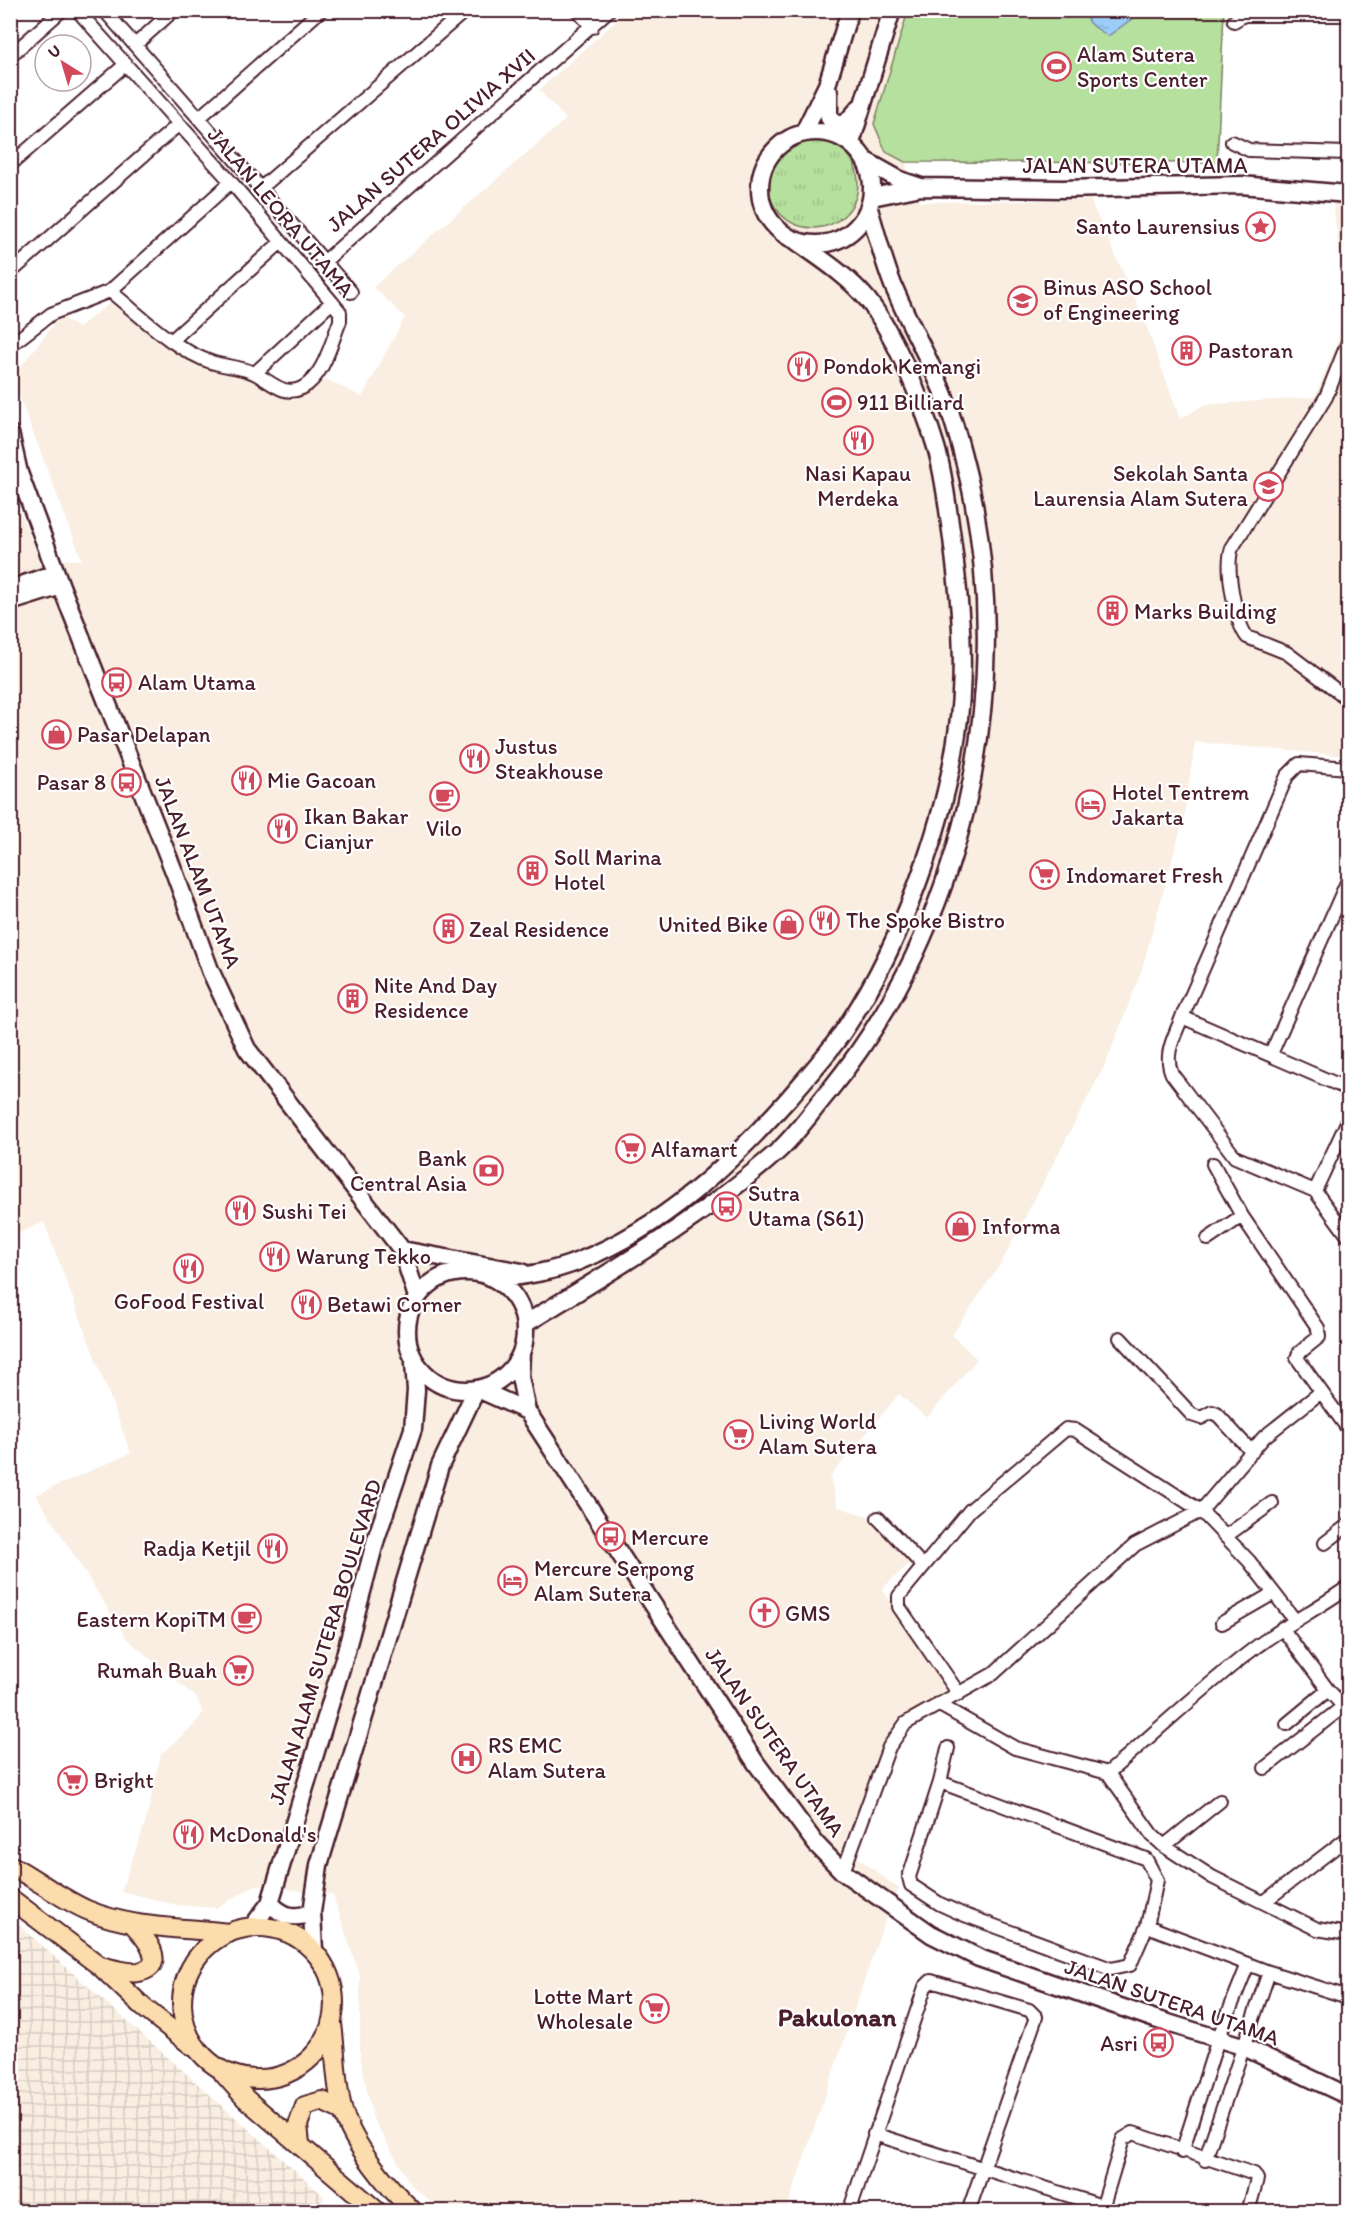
<svg xmlns="http://www.w3.org/2000/svg" width="1359" height="2222" font-family="Itim,sans-serif">
<defs>
<pattern id="industrial-grid" width="8" height="8" patternUnits="userSpaceOnUse" patternTransform="scale(1.5)"><rect width="8" height="8" fill="#f9eee1"/><path d="M0 4h8M4 0v8" fill="none" stroke="#d7ccc1"/></pattern>
<pattern id="park-tufts" width="24" height="20" patternUnits="userSpaceOnUse" patternTransform="scale(1.5)"><rect width="24" height="20" fill="#b6e09d"/><path d="M3 7l-1-3M5 7V3M7 7l1-3M15 17l-1-3M17 17v-4M19 17l1-3" fill="none" stroke="#9ec087"/></pattern>
<pattern id="water-ripples" width="26" height="14" patternUnits="userSpaceOnUse" patternTransform="scale(1.5)"><rect width="26" height="14" fill="#9ccdf8"/><path d="M2 4q2-2 4 0t4 0M15 11q2-2 4 0t4 0" fill="none" stroke="#88b0d5"/></pattern>
</defs>
<rect width="100%" height="100%" fill="#fff"/>
<filter id="ink" filterUnits="userSpaceOnUse"><feTurbulence type="fractalNoise" baseFrequency=".0167" numOctaves="2"/><feDisplacementMap in="SourceGraphic" scale="12" xChannelSelector="R" yChannelSelector="G"/><feConvolveMatrix kernelMatrix="1 2 1 2 8 2 1 2 1" color-interpolation-filters="sRGB"/></filter>
<g filter="url(#ink)">
<path fill="#f9eee1" d="M627,11H908L874,124L886,152L905,162L920,202L1090,200L1142,314L1180,419L1204,405L1315,397L1347,319L1333,202L1348,204V756L1195,742L1184,817L1141,972L1107,1061L1001,1263L952,1335L977,1359L927,1418L899,1394L830,1477L838,1507L871,1517L912,1561L882,1589L950,1688L915,1709L889,1734L862,1804L844,1841L852,1853L899,1889L881,1931L786,2211H441L411,2185L373,2119L360,2055V1976L333,1895L256,1885L216,1908L176,1905L121,1891L145,1824L161,1754L193,1726L203,1713L196,1697L127,1639L36,1495L131,1453L44,1222L11,1237L10,487L39,559L82,560L12,378L60,316L78,328L111,302L154,339L230,373L241,367L293,401L326,379L362,397L405,317L373,287L566,119L539,90Z"/>
<path fill="url(#industrial-grid)" d="M11,1918L325,2197L314,2211H11Z"/>
<path fill="url(#park-tufts)" stroke="#808064" stroke-width="1.5" d="M768 183a45 45 0 1 1 90 0a45 45 0 1 1-90 0Z"/>
<path fill="#b6e09d" stroke="#808064" stroke-width="1.5" d="M908,11H1224L1217,163L905,162L886,152L874,124Z"/>
<path fill="url(#water-ripples)" stroke="#7b87a6" stroke-width="1.5" d="M1085,11L1142,10L1143,11L1108,36L1089,23Z"/>
<g fill="none" stroke-linecap="round" stroke-linejoin="round">
<defs>
<path id="street" d="M104,10L351,292
M577,10L592,27
M1234,21L1244,15H1348
M135,45L174,10
M10,56L62,10
M199,118L321,10
M1232,142L1249,150L1348,153
M10,165L126,64
M261,188L466,10
M325,261L609,10
M10,273L179,124
M110,291L231,182
M171,341L280,243
M10,342L16,341L51,314L110,291C141,316 173,349 211,362C226,367 243,367 256,374C271,382 284,397 302,388C324,376 331,343 340,321V312L332,302L231,182L77,10
M1348,342L1326,397L1232,548C1225,567 1235,621 1247,637L1287,653L1348,699
M255,373L332,302
M1348,768L1299,764L1287,776L1182,1017C1175,1036 1163,1054 1172,1074L1235,1157L1315,1191L1348,1236
M1182,1017L1348,1089
M1271,1054L1348,880
M1213,1164L1242,1216L1318,1328L1319,1337L1299,1353L1297,1358L1348,1429
M1315,1191L1348,1120
M1208,1239L1242,1216
M1120,1338L1192,1415L1201,1418L1212,1412L1217,1414L1252,1452
M878,1518L923,1566
M1226,1536L1272,1503
M1325,1543L1348,1525
M1222,1623L1274,1593
M1282,1628L1328,1690L1348,1711
M959,1694L899,1607V1596L970,1510L1066,1429L1075,1430L1201,1511L1264,1437L1321,1392
M938,1704L1015,1748L1108,1773C1156,1732 1202,1688 1252,1650C1283,1626 1316,1610 1348,1587
M1287,1724L1328,1690
M1265,1768L1344,1706
M1108,1773L1152,1835L1164,1846L1220,1801
M940,1782L1146,1859L1157,1880L1147,1926L1130,1965L1111,1969L962,1914L940,1904L911,1885L909,1877L940,1782L948,1748
M1164,1846L1212,1877L1317,1929L1348,1934
M843,1872L889,1747L906,1723L993,1674L1135,1545L1201,1511L1249,1561L1294,1619
M1264,1902L1345,1840
M1147,1926L1269,1972L1348,1997
M874,2134L1102,2206
M1182,2152L1218,2039L1248,1964
M1205,2160L1269,1972
M849,2212L925,1987L931,1981L1029,2010L1036,2017L968,2212
M1101,2212L1123,2139L1133,2133L1254,2174L1257,2179L1248,2212"/>
<path id="secondary" d="M829,92V118L837,125L846,123L860,107
M760 188a56 56 0 1 1 112 0a56 56 0 1 1-112 0Z
M804,132L827,85L850,10
M851,143L892,10
M866,161L900,180L921,187
M872,197L921,187L1062,189L1241,185L1348,194
M10,433L19,473L61,586L175,874L210,970L247,1049L402,1250L417,1297
M10,589L56,573
M10,602L61,586
M402,1250L522,1272
M407 1331a59 59 0 1 1 118 0a59 59 0 1 1-118 0Z
M496,1279C524,1276 552,1272 579,1261C664,1227 729,1165 789,1098C810,1073 833,1049 850,1021C901,943 944,826 957,734C967,666 960,599 951,531C947,504 944,474 936,447C923,404 895,334 867,299C848,276 820,258 796,241
M525,1324C613,1270 700,1220 777,1152C797,1134 812,1111 829,1091C963,926 1014,696 971,489C964,458 951,409 938,381C924,349 906,317 893,285C883,260 877,234 869,209
M521,1353L520,1377L527,1411L756,1763L816,1844L843,1872L931,1934L979,1958L1155,2019L1242,2046L1348,2096
M480,1390L527,1411
M270,1903C283,1917 295,1920 312,1912
M252,1927L270,1903L345,1655L376,1539L413,1429L416,1390L414,1363
M314,1951L312,1912L319,1865L440,1466L476,1390"/>
<path id="primary" d="M10,1865C36,1879 60,1898 87,1910C132,1929 181,1927 229,1933
M10,1898L100,1966L143,2007L191,2045
M182 2003a76 76 0 1 1 152 0a76 76 0 1 1-152 0Z
M101,1966C112,1969 128,1974 139,1972C171,1965 142,1934 132,1923
M332,2024C336,2052 335,2084 343,2111C353,2145 388,2188 414,2212
M223,2073L246,2099L378,2212
M300,2144L298,2125L305,2106L322,2101L343,2111"/>
</defs>
<use href="#street" stroke="#4a1f2b" stroke-width="16"/>
<use href="#secondary" stroke="#4a1f2b" stroke-width="21"/>
<use href="#primary" stroke="#4a1f2b" stroke-width="22"/>
<use href="#street" stroke="#fff" stroke-width="12"/>
<use href="#secondary" stroke="#fff" stroke-width="16"/>
<use href="#primary" stroke="#fcdcac" stroke-width="18"/>
</g>
</g>
<defs>
<symbol id="stadium-ring" viewBox="-11 -11 22 22"><circle r="9.5" fill="#fff" stroke="#d1495b" stroke-width="1.5"/><path d="M0-5a6.5 5 0 1 0 0 10a6.5 5 0 1 0 0-10ZM-3.5-1.8h7v3.6h-7Z" fill="#d1495b"/></symbol>
<symbol id="sight-ring" viewBox="-11 -11 22 22"><circle r="9.5" fill="#fff" stroke="#d1495b" stroke-width="1.5"/><path d="M0-6L1.8-2.2L6-1.7L2.9 1.2L3.7 5.4L0 3.3L-3.7 5.4L-2.9 1.2L-6-1.7L-1.8-2.2Z" fill="#d1495b"/></symbol>
<symbol id="university-ring" viewBox="-11 -11 22 22"><circle r="9.5" fill="#fff" stroke="#d1495b" stroke-width="1.5"/><path d="M0-5L7-2L0 1L-7-2ZM-4 1L0 2.5L4 1V4Q0 6-4 4Z" fill="#d1495b"/></symbol>
<symbol id="building-ring" viewBox="-11 -11 22 22"><circle r="9.5" fill="#fff" stroke="#d1495b" stroke-width="1.5"/><path d="M-4-6H4V6H1V3H-1V6H-4ZM-2.5-4.3h1.7v1.8h-1.7ZM.8-4.3h1.7v1.8H.8ZM-2.5-1h1.7V.8h-1.7ZM.8-1h1.7V.8H.8Z" fill="#d1495b"/></symbol>
<symbol id="restaurant-ring" viewBox="-11 -11 22 22"><circle r="9.5" fill="#fff" stroke="#d1495b" stroke-width="1.5"/><path d="M-5-6h1v4h1v-4h1v4h1v-4h1v5L-1.5 .5V6h-2V.5L-5-1ZM5-6V6H3V1.5H1.5Q1.5-4 5-6Z" fill="#d1495b"/></symbol>
<symbol id="school-ring" viewBox="-11 -11 22 22"><circle r="9.5" fill="#fff" stroke="#d1495b" stroke-width="1.5"/><path d="M0-5L7-2L0 1L-7-2ZM-4 1L0 2.5L4 1V4Q0 6-4 4Z" fill="#d1495b"/></symbol>
<symbol id="bus-ring" viewBox="-11 -11 22 22"><circle r="9.5" fill="#fff" stroke="#d1495b" stroke-width="1.5"/><path d="M-5-6H5V4H4V6H2V4H-2V6H-4V4H-5ZM-3.5-4V0h7V-4ZM-3.5 1.2v1.5H-2V1.2ZM2 1.2v1.5H3.5V1.2Z" fill="#d1495b"/></symbol>
<symbol id="shop-ring" viewBox="-11 -11 22 22"><circle r="9.5" fill="#fff" stroke="#d1495b" stroke-width="1.5"/><path d="M-5-2.5h2.3a2.7 3.5 0 0 1 5.4 0H5L5.5 6h-11ZM-1.5-2.5h3a1.5 2.3 0 0 0-3 0Z" fill="#d1495b"/></symbol>
<symbol id="cafe-ring" viewBox="-11 -11 22 22"><circle r="9.5" fill="#fff" stroke="#d1495b" stroke-width="1.5"/><path d="M-5.5-4.5H6V0H3Q3 3.5 0 3.5H-2.5Q-5.5 3.5-5.5 0ZM3-3.2v2h1.7v-2ZM-6 4.5H4V6H-6Z" fill="#d1495b"/></symbol>
<symbol id="hotel-ring" viewBox="-11 -11 22 22"><circle r="9.5" fill="#fff" stroke="#d1495b" stroke-width="1.5"/><path d="M-6-4.5h1.5V1H6V5H4.5V3h-9V5H-6ZM-4 0a1.8 1.8 0 1 1 3.6 0ZM.5 0V-2.5h3Q6-2.5 6 0Z" fill="#d1495b"/></symbol>
<symbol id="supermarket-ring" viewBox="-11 -11 22 22"><circle r="9.5" fill="#fff" stroke="#d1495b" stroke-width="1.5"/><path d="M-6-5.5h2.5l.6 2H6L4.5 2H-2.5L-4.4-4H-6ZM-1.5 3.2a1.3 1.3 0 1 0 .1 0ZM3 3.2a1.3 1.3 0 1 0 .1 0Z" fill="#d1495b"/></symbol>
<symbol id="bank-ring" viewBox="-11 -11 22 22"><circle r="9.5" fill="#fff" stroke="#d1495b" stroke-width="1.5"/><path d="M-6-4H6V4H-6ZM0-2.3a2.3 2.3 0 1 0 0 4.6a2.3 2.3 0 1 0 0-4.6Z" fill="#d1495b"/></symbol>
<symbol id="church-ring" viewBox="-11 -11 22 22"><circle r="9.5" fill="#fff" stroke="#d1495b" stroke-width="1.5"/><path d="M-1.2-6h2.4v3.5h3.3v2.4h-3.3V6h-2.4V-.1h-3.3v-2.4h3.3Z" fill="#d1495b"/></symbol>
<symbol id="hospital-ring" viewBox="-11 -11 22 22"><circle r="9.5" fill="#fff" stroke="#d1495b" stroke-width="1.5"/><path d="M-5-5h3v3.5h4V-5h3V5h-3V1.5h-4V5h-3Z" fill="#d1495b"/></symbol>
</defs>
<g fill-rule="evenodd">
<use href="#stadium-ring" x="1040" y="50" width="33" height="33"/>
<use href="#sight-ring" x="1244" y="210" width="33" height="33"/>
<use href="#university-ring" x="1006" y="284" width="33" height="33"/>
<use href="#building-ring" x="1170" y="334" width="33" height="33"/>
<use href="#restaurant-ring" x="786" y="350" width="33" height="33"/>
<use href="#stadium-ring" x="820" y="386" width="33" height="33"/>
<use href="#restaurant-ring" x="842" y="424" width="33" height="33"/>
<use href="#school-ring" x="1252" y="470" width="33" height="33"/>
<use href="#building-ring" x="1096" y="594" width="33" height="33"/>
<use href="#bus-ring" x="100" y="666" width="33" height="33"/>
<use href="#shop-ring" x="40" y="718" width="33" height="33"/>
<use href="#restaurant-ring" x="458" y="742" width="33" height="33"/>
<use href="#restaurant-ring" x="230" y="764" width="33" height="33"/>
<use href="#bus-ring" x="110" y="766" width="33" height="33"/>
<use href="#cafe-ring" x="428" y="780" width="33" height="33"/>
<use href="#hotel-ring" x="1074" y="788" width="33" height="33"/>
<use href="#restaurant-ring" x="266" y="812" width="33" height="33"/>
<use href="#building-ring" x="516" y="854" width="33" height="33"/>
<use href="#supermarket-ring" x="1028" y="858" width="33" height="33"/>
<use href="#restaurant-ring" x="808" y="904" width="33" height="33"/>
<use href="#shop-ring" x="772" y="908" width="33" height="33"/>
<use href="#building-ring" x="432" y="912" width="33" height="33"/>
<use href="#building-ring" x="336" y="982" width="33" height="33"/>
<use href="#supermarket-ring" x="614" y="1132" width="33" height="33"/>
<use href="#bank-ring" x="472" y="1154" width="33" height="33"/>
<use href="#bus-ring" x="710" y="1190" width="33" height="33"/>
<use href="#restaurant-ring" x="224" y="1194" width="33" height="33"/>
<use href="#shop-ring" x="944" y="1210" width="33" height="33"/>
<use href="#restaurant-ring" x="258" y="1240" width="33" height="33"/>
<use href="#restaurant-ring" x="172" y="1252" width="33" height="33"/>
<use href="#restaurant-ring" x="290" y="1288" width="33" height="33"/>
<use href="#supermarket-ring" x="722" y="1418" width="33" height="33"/>
<use href="#bus-ring" x="594" y="1520" width="33" height="33"/>
<use href="#restaurant-ring" x="256" y="1532" width="33" height="33"/>
<use href="#hotel-ring" x="496" y="1564" width="33" height="33"/>
<use href="#church-ring" x="748" y="1596" width="33" height="33"/>
<use href="#cafe-ring" x="230" y="1602" width="33" height="33"/>
<use href="#supermarket-ring" x="222" y="1654" width="33" height="33"/>
<use href="#hospital-ring" x="450" y="1742" width="33" height="33"/>
<use href="#supermarket-ring" x="56" y="1764" width="33" height="33"/>
<use href="#restaurant-ring" x="172" y="1818" width="33" height="33"/>
<use href="#supermarket-ring" x="638" y="1992" width="33" height="33"/>
<use href="#bus-ring" x="1142" y="2026" width="33" height="33"/>
</g>
<g text-anchor="middle" dominant-baseline="central" stroke-width="4.5" stroke-linejoin="round" paint-order="stroke">
<g font-size="22" fill="#4a1f2b" stroke="#fff" text-anchor="start">
<text x="1077" y="54">Alam Sutera<tspan x="1077" dy="25">Sports Center</tspan></text>
<text x="1240" y="226" text-anchor="end">Santo Laurensius</text>
<text x="1043" y="287">Binus ASO School<tspan x="1043" dy="25">of Engineering</tspan></text>
<text x="1208" y="350">Pastoran</text>
<text x="823" y="366">Pondok Kemangi</text>
<text x="857" y="402">911 Billiard</text>
<text x="858" y="473" text-anchor="middle">Nasi Kapau<tspan x="858" dy="25">Merdeka</tspan></text>
<text x="1248" y="473" text-anchor="end">Sekolah Santa<tspan x="1248" dy="25">Laurensia Alam Sutera</tspan></text>
<text x="1134" y="611">Marks Building</text>
<text x="138" y="682">Alam Utama</text>
<text x="77" y="734">Pasar Delapan</text>
<text x="495" y="746">Justus<tspan x="495" dy="25">Steakhouse</tspan></text>
<text x="267" y="780">Mie Gacoan</text>
<text x="106" y="782" text-anchor="end">Pasar 8</text>
<text x="1112" y="792">Hotel Tentrem<tspan x="1112" dy="25">Jakarta</tspan></text>
<text x="304" y="816">Ikan Bakar<tspan x="304" dy="25">Cianjur</tspan></text>
<text x="444" y="828" text-anchor="middle">Vilo</text>
<text x="554" y="857">Soll Marina<tspan x="554" dy="25">Hotel</tspan></text>
<text x="1066" y="875">Indomaret Fresh</text>
<text x="846" y="920">The Spoke Bistro</text>
<text x="768" y="924" text-anchor="end">United Bike</text>
<text x="469" y="929">Zeal Residence</text>
<text x="374" y="985">Nite And Day<tspan x="374" dy="25">Residence</tspan></text>
<text x="651" y="1149">Alfamart</text>
<text x="467" y="1158" text-anchor="end">Bank<tspan x="467" dy="25">Central Asia</tspan></text>
<text x="748" y="1193">Sutra<tspan x="748" dy="25">Utama (S61)</tspan></text>
<text x="262" y="1211">Sushi Tei</text>
<text x="982" y="1226">Informa</text>
<text x="296" y="1256">Warung Tekko</text>
<text x="189" y="1301" text-anchor="middle">GoFood Festival</text>
<text x="327" y="1304">Betawi Corner</text>
<text x="759" y="1421">Living World<tspan x="759" dy="25">Alam Sutera</tspan></text>
<text x="631" y="1537">Mercure</text>
<text x="251" y="1548" text-anchor="end">Radja Ketjil</text>
<text x="534" y="1568">Mercure Serpong<tspan x="534" dy="25">Alam Sutera</tspan></text>
<text x="785" y="1613">GMS</text>
<text x="226" y="1619" text-anchor="end">Eastern KopiTM</text>
<text x="217" y="1670" text-anchor="end">Rumah Buah</text>
<text x="488" y="1745">RS EMC<tspan x="488" dy="25">Alam Sutera</tspan></text>
<text x="94" y="1780">Bright</text>
<text x="209" y="1834">McDonald's</text>
<text x="633" y="1996" text-anchor="end">Lotte Mart<tspan x="633" dy="25">Wholesale</tspan></text>
<text x="1138" y="2043" text-anchor="end">Asri</text>
</g>
<g font-size="22" fill="#4a1f2b" stroke="#fff">
<text transform="translate(431 140) rotate(-41)">JALAN SUTERA OLIVIA XVII</text>
<text x="1135" y="165">JALAN SUTERA UTAMA</text>
<text transform="translate(281 212) rotate(50)">JALAN LEORA UTAMA</text>
<text transform="translate(198 872) rotate(69)">JALAN ALAM UTAMA</text>
<text transform="translate(325 1642) rotate(-73)">JALAN ALAM SUTERA BOULEVARD</text>
<text transform="translate(775 1742) rotate(55)">JALAN SUTERA UTAMA</text>
<text transform="translate(1172 2002) rotate(19)">JALAN SUTERA UTAMA</text>
</g>
<g font-size="26" font-weight="bold" fill="#4a1f2b" stroke="#fff">
<text x="837" y="2017">Pakulonan</text>
</g>
</g>
<rect width="1359" height="2222" fill="none" stroke="#fff" stroke-width="36"/>
<rect x="18" y="18" width="1323" height="2186" fill="none" stroke="#4a1f2b" stroke-width="2" filter="url(#ink)"/>
<g transform="translate(63 63) rotate(323)"><circle r="28" fill="#ffffff" stroke="#b7a5aa" stroke-width="1.5"/>
<path d="M0-4.5L10 22L0 15L-10 22Z" fill="#d1495b"/>
<text y="-9" font-size="16" font-weight="bold" text-anchor="middle" fill="#4a1f2b">U</text>
</g>
</svg>
